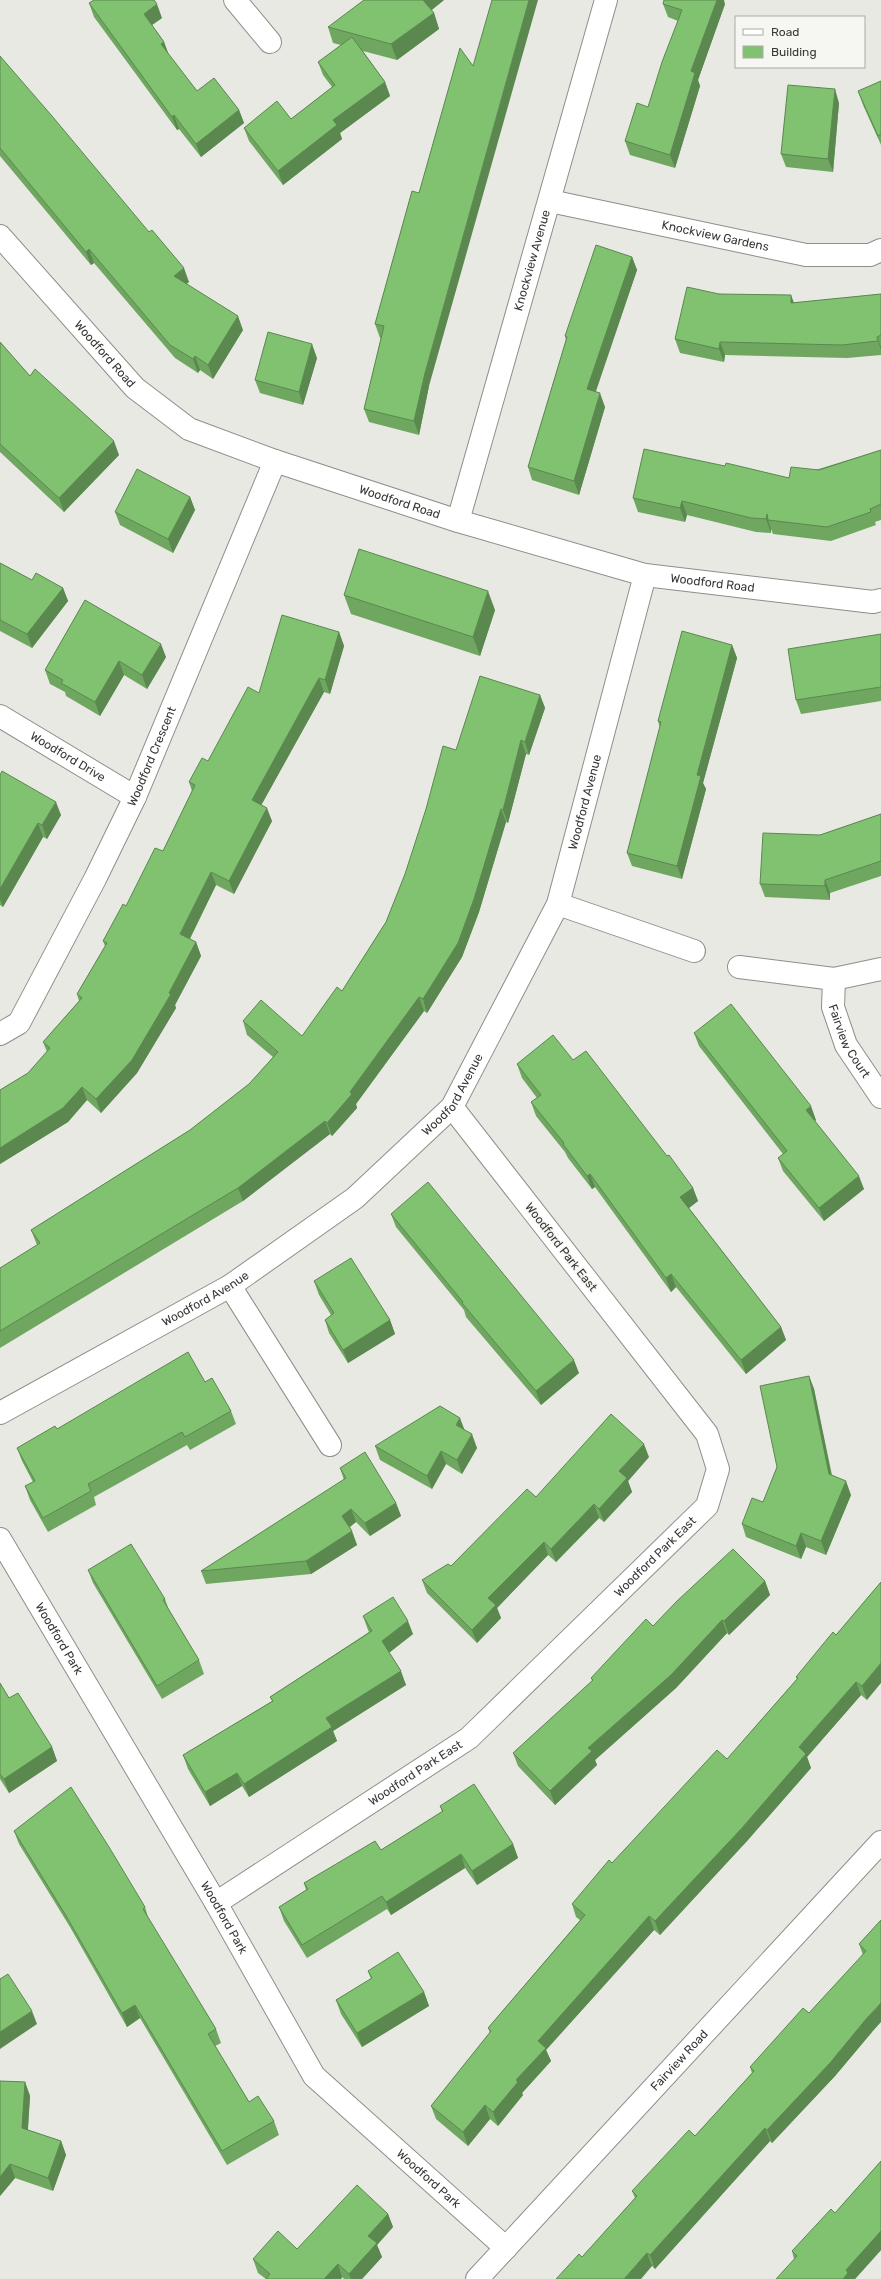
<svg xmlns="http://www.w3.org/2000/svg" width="881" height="2279" font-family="Rubik,sans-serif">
<rect width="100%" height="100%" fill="#e9e9e4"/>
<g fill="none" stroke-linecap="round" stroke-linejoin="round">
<defs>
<g id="minor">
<path d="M235,0L270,42"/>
<path id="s1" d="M550,201L806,255H870L881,250"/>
<path id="s2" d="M0,236L135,388L189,429L275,461L458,521L645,575L873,602L881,600"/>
<path id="s3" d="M458,521L606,0"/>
<path id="s4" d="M0,716L135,797"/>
<path d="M558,904L694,951"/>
<path d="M739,967L834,979L881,969"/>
<path id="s5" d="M834,979L833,1007L846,1045L881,1097"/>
<path id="s6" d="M0,1034L19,1023L95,879L135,797L275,461"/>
<path d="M230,1286L330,1445"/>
<path id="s7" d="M0,1413L230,1286L355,1198L452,1107L558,904L645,575"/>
<path id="s8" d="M0,1539L216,1903L314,2076L506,2248"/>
<path id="s9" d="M216,1903L469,1738L707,1506L718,1469L707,1434L452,1107"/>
<path id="s10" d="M477,2279L881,1842"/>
</g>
</defs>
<use href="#minor" stroke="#8e8e8a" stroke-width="24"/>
<use href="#minor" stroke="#fff" stroke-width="22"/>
</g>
<path fill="#6fa761" d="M444,0L431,10L434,13L439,29L397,60L363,51L385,82L390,96L340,133L342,139L283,185L249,141L244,128L291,119L332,87L323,75L318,62L341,45L333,43L328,27Z
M89,3L162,18L152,25L164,42L168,54L197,91L239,110L244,123L201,157L179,129L177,130L94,17Z
M663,4H725L698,80L700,86L675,168L630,155L625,141L648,107L678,21L668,17Z
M0,57L189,282L186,284L243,330L213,379L200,370L198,373L175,358L94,263L91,265L0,156Z
M881,81V145L863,105L858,91Z
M839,103L833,172L786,167L781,154Z
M412,191L429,386L419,435L369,422L364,409L381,338H380L375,324Z
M632,257L637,270L595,392L605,407L579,495L532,480L528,467L566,340L565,336Z
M719,294L794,303L881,294V355L847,358L725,355L724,362L680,353L675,339Z
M0,342L30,376L119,455L64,512L0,452Z
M317,358L303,405L260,393L255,380Z
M881,450V520L875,522L876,525L831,541L773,534L771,529V533L756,532L687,515L685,522L638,512L633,498L725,466L789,478Z
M190,497L195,510L173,553L120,525L115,512Z
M0,563L32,580L63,588L68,601L32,648L0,631Z
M344,595L495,610L480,656L351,614Z
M85,600L166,657L147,689L124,675L100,716L66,696L65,692L50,684L45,670Z
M339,632L344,646L330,694L324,692L261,805L272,821L234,894L216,885L190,939L196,942L201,956L175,1005L176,1008L137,1073L101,1113L87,1100L68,1122L0,1164V1090L28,1073L47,1052L43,1042L79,1001L77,994L105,946L103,941L163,851L192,791L189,782L208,761L259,693Z
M881,634V701L801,714L796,700Z
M732,645L737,658L703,783L706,789L682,879L632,866L627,853L660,728L658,721Z
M540,695L545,708L529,755L526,754L508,823L506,822L479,912L462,957L427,1013L424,1011L356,1104L357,1108L332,1136L330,1134L243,1201L0,1348V1268L37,1245L31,1230L190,1130L249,1084L273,1057L247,1035L243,1021L302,1036L342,991L386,922L456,750Z
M0,775L61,815L47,839L43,837L3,907L0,905Z
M881,814V876L830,893V900L765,897L760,884L820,835Z
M694,1033L816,1120L815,1121L864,1189L824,1221L783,1171L778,1158L783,1154L699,1046Z
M573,1060L667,1156L693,1188L698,1201L689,1208L781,1327L786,1340L746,1374L676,1287L671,1292L595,1187L592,1189L568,1158L565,1152L536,1116L531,1102L537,1098L522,1078L517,1064Z
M391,1214L579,1373L541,1405L466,1317L464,1310L396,1227Z
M314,1281L390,1320L395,1334L348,1363L329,1333L325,1320L331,1315L319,1295Z
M809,1376L814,1389L832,1475L851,1495L826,1555L806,1547L801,1559L746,1537L742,1524L763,1502L777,1467Z
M205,1382L231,1411L236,1424L190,1450L187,1445L94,1497L96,1505L48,1532L30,1500L25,1486L33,1482L22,1461L17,1448L57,1429Z
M464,1430L477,1448L462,1474L446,1464L432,1489L380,1460L375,1446Z
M649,1457L628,1481L632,1492L604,1522L599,1518L556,1562L548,1555L497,1608L501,1618L477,1643L427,1593L422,1580L451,1566L536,1497Z
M340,1468L396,1503L401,1516L370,1536L356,1522L350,1527L357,1545L311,1574L206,1584L201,1571L344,1480Z
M88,1570L165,1599L169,1610L199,1660L204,1674L162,1699L93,1583Z
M765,1581L770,1595L729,1635L727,1633L676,1688L595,1760L597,1765L555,1805L518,1766L513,1753L592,1681L591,1678L653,1626Z
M881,1582L867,1700L861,1695L807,1757L811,1768L747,1841L660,1935L654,1930L546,2050L551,2061L522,2093L523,2095L498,2126L490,2119L468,2146L436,2119L431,2106L490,2033L488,2028L580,1920L576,1917L572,1904L612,1863L727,1759L797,1679L796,1677L836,1635Z
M363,1616L413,1634L389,1653L406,1685L333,1731L337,1741L249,1797L242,1786L210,1806L188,1769L183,1755L272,1701L270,1697L369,1632L368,1630Z
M0,1683L9,1698L52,1747L57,1761L9,1793L0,1779Z
M440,1806L513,1844L518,1858L477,1885L465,1868L391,1915L387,1909L307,1958L284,1921L279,1907L306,1890L304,1883L381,1850L442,1812Z
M14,1831L145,1907L149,1920L216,2029L221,2043L215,2046L249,2102L274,2121L279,2135L227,2165L140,2018L127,2027L70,1927L19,1844Z
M881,1920L872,2032L835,2076L772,2143L770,2141L655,2269L652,2266L582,2257L635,2198L632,2191L695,2136L752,2073L750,2067L809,2013L863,1955L859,1944Z
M368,1971L424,1992L429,2006L362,2047L341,2014L336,2000L371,1979Z
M0,2081L25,2082L30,2096L28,2130L61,2141L66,2155L53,2191L15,2178L0,2196Z
M881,2161V2250L855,2279L794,2259L792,2251L835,2213Z
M388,2214L393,2227L377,2245L382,2257L362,2279H344L342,2277L341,2279H266L258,2273L253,2259L297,2249Z"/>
<path fill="#5a884f" d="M422,0H444L427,14Z
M529,0H538L429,386L419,435L414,421L425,373Z
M717,0H724L725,4L698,80L700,86L675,168L670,155L691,71Z
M157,4L162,18L149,27L144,14Z
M434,13L439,29L397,60L391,44Z
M164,42L169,55L161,44Z
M385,82L390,96L340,133L342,139L283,185L278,171L333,120Z
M835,89L839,103L833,172L828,159Z
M239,110L244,123L201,157L196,144Z
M174,115L179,129L177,130L172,117Z
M89,249L94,263L91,265L86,252Z
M632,257L637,270L592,403L587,389Z
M184,268L189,282L179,290L174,276Z
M791,295L796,308L791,303Z
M238,316L243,330L213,379L208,365Z
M877,337L881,347V350L878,341Z
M720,342L725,355L724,362L719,349Z
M312,344L317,358L303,405L299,392Z
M195,356L200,370L198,373L193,359Z
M600,393L605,407L579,495L574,481Z
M114,441L119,455L64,512L59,498Z
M190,497L195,510L173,553L168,539Z
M682,501L687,515L685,522L680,508Z
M767,514L768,520L771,529V533L766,519Z
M63,588L68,601L32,648L27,634Z
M488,591L495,610L480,656L473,637Z
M339,632L344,646L330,694L325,680Z
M161,644L166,657L147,689L142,675Z
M732,645L737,658L703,783L706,789L682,879L677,866L697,775Z
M119,661L124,675L100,716L95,702Z
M319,678L324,692L257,813L252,800Z
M540,695L545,708L529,755L525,742Z
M521,740L526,754L508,823L503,810Z
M56,802L61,815L47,839L42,825Z
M267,808L272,821L234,894L229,881Z
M501,809L506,822L479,912L462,957L427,1013L423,999Z
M38,823L43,837L3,907L0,899V889Z
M211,872L216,885L185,948L180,934Z
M825,880L830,893V900L825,886Z
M196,942L201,956L175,1005L176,1008L137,1073L101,1113L96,1099L169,993Z
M419,997L424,1011L356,1104L357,1108L332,1136L327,1123Z
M82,1087L87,1100L68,1122L0,1164V1148Z
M811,1106L816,1120L811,1124L806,1110Z
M325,1121L330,1134L243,1201L238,1188Z
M590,1174L595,1187L592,1189L587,1176Z
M859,1176L864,1189L824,1221L819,1208Z
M693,1188L698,1201L685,1211L680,1197Z
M671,1274L676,1287L671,1292L666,1278Z
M390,1320L395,1334L348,1363L343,1350Z
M781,1327L786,1340L746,1374L741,1360Z
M574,1360L579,1373L541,1405L536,1391Z
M809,1376L814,1389L834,1488L829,1474Z
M460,1418L465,1431L456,1425Z
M472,1434L477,1448L462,1474L457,1460Z
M644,1444L649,1457L628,1481L632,1492L604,1522L599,1509L619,1471Z
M441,1451L446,1464L432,1489L427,1476Z
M846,1481L851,1495L826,1555L821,1541Z
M396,1503L401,1516L370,1536L365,1523Z
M594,1504L599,1518L556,1562L551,1549Z
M351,1509L356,1522L347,1529L342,1516Z
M352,1531L357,1545L311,1574L306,1561Z
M801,1533L806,1547L801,1559L796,1546Z
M544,1542L548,1555L497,1608L501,1618L477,1643L472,1630L488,1598Z
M765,1581L770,1595L729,1635L724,1621Z
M722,1620L727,1633L676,1688L595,1760L597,1765L555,1805L550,1791L588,1748Z
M408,1621L413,1634L386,1655L382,1641Z
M881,1663V1683L867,1700L862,1686Z
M401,1671L406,1685L333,1731L337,1741L249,1797L244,1784L326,1718Z
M856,1682L861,1695L807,1757L811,1768L747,1841L660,1935L655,1921L799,1747Z
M52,1747L57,1761L9,1793L4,1779Z
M237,1773L242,1786L210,1806L205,1792Z
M513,1844L518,1858L477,1885L472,1871Z
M461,1854L465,1868L391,1915L386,1902Z
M649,1916L654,1930L546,2050L551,2061L522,2093L523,2095L498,2126L493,2112L516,2080L538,2041Z
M424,1992L429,2006L362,2047L357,2033Z
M881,2003V2022L872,2032L835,2076L772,2143L767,2130Z
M135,2005L140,2018L127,2027L122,2013Z
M32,2011L37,2024L0,2049V2032Z
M25,2082L30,2096L27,2141L22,2128Z
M485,2105L490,2119L468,2146L463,2132Z
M765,2128L770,2141L655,2269L650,2255Z
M61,2141L66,2155L53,2191L48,2178Z
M10,2164L15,2178L0,2196V2177Z
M388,2214L393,2227L377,2245L382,2257L362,2279H351L349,2274L368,2236Z
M881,2231V2250L855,2279H843L846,2270Z
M647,2253L652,2266L641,2279H624Z
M338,2264L342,2277L341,2279H324Z"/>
<path fill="#81c271" stroke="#5a884f" d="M94,0H154L157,4L144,14L164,42L161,44L197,91L214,78L239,110L196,144L174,115L172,117L89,3Z
M364,0H423L434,13L391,44L328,27Z
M492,0H529L425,373L414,421L364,409L384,326L375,324L412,191L419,193L460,48L473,66Z
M664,0H717L691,71L695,73L670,155L625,141L637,103L648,107L662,62L682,10L663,4Z
M352,37L385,82L333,120L337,125L278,171L244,128L277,101L291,119L335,85L318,62Z
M0,56L52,116L149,232L152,230L184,268L174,276L238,316L208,365L195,356L193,359L170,345L89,249L86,252L0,148Z
M881,81V134L878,136L858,91Z
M788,85L835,89L828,159L781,154Z
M596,245L632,257L587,389L600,393L574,481L528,467L567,337L565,336Z
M687,287L719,294L791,295V303L881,294V335L877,337L878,341L842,345L720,342L719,349L675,339Z
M268,332L312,344L299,392L255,380Z
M0,342L30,376L35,369L114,441L59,498L0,444Z
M644,449L725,466L726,463L789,478L791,467L819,470L881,450V504L870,509L871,512L827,527L768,520L767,514L766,519L751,518L682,501L680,508L633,498Z
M137,469L190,497L168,539L115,512Z
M359,549L488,591L473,637L344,595Z
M0,563L32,580L36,573L63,588L27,634L0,620Z
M85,600L161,644L142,675L119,661L95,702L61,683L63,680L45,670Z
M282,615L339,632L325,680L319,678L252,800L267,808L229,881L211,872L180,934L196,942L169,993L171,994L132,1060L96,1099L82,1087L63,1108L0,1148V1090L28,1073L50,1048L43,1042L82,998L77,994L107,943L103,941L123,904L126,906L155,848L163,851L195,785L189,782L202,758L208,761L248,687L259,693Z
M682,631L732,645L697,775L701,776L677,866L627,853L661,722L658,721Z
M881,634V687L796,700L788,649Z
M480,676L540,695L525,742L521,740L503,810L501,809L474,899L458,943L423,999L419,997L350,1092L352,1094L327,1123L325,1121L238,1188L0,1331V1268L40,1243L31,1230L190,1130L249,1084L278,1052L243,1021L261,1000L302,1036L337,987L342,991L386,922L405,874L426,809L443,746L456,750Z
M2,771L56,802L42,825L38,823L0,889V775Z
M881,814V861L825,880V886L760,884L763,833L820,835Z
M731,1004L811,1106L806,1110L859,1176L819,1208L778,1158L787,1151L694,1033Z
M553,1035L573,1060L586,1051L667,1156L669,1155L693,1188L680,1197L781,1327L741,1360L671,1274L666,1278L590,1174L587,1176L563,1144L564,1143L531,1102L541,1095L517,1064Z
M428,1182L574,1360L536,1391L462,1303L463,1302L391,1214Z
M351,1258L390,1320L343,1350L325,1320L334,1313L314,1281Z
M188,1352L205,1382L212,1378L231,1411L185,1437L182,1432L88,1484L91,1491L43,1518L25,1486L35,1481L17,1448L55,1426L57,1429Z
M809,1376L829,1474L846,1481L821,1541L801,1533L796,1546L742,1524L752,1498L763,1502L777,1467L760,1386Z
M440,1406L460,1418L456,1425L472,1434L457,1460L441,1451L427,1476L375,1446Z
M611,1414L644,1444L619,1471L627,1478L599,1509L594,1504L551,1549L544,1542L488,1598L496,1605L472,1630L422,1580L448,1564L451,1566L527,1489L536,1497Z
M365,1452L396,1503L365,1523L351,1509L342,1516L352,1531L306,1561L201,1571L346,1478L340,1468Z
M131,1544L165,1599L163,1600L199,1660L157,1686L88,1570Z
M733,1549L765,1581L724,1621L722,1620L671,1675L588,1748L592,1751L550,1791L513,1753L593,1680L591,1678L646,1619L653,1626L677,1601Z
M881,1582V1663L862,1686L856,1682L799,1747L806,1754L742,1828L655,1921L649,1916L538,2041L546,2048L516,2080L518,2082L493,2112L485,2105L463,2132L431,2106L491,2031L488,2028L585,1915L572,1904L609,1860L612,1863L717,1750L727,1759L798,1678L796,1677L833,1632L836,1635Z
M393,1597L408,1621L382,1641L401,1671L326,1718L332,1727L244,1784L237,1773L205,1792L183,1755L273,1701L270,1697L372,1631L363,1616Z
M0,1683L9,1698L18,1693L52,1747L4,1779L0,1774Z
M474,1784L513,1844L472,1871L461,1854L386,1902L382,1896L302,1945L279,1907L308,1889L304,1883L375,1841L381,1850L443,1811L440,1806Z
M71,1787L109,1847L145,1907L143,1909L216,2029L208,2034L249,2102L258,2096L274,2121L222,2151L135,2005L122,2013L65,1914L14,1831Z
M881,1920V2003L867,2018L830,2063L767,2130L765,2128L650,2255L647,2253L624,2279H556L579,2254L582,2257L637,2196L632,2191L689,2130L695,2136L754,2071L750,2067L803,2008L809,2013L866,1951L859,1944Z
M398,1952L424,1992L357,2033L336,2000L372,1978L368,1971Z
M8,1974L32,2011L0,2032V1979Z
M0,2081L25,2082L22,2128L61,2141L48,2178L10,2164L0,2177Z
M881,2161V2231L846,2270L848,2273L843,2279H776L797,2256L792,2251L831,2209L835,2213Z
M357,2185L388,2214L368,2236L377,2243L349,2274L338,2264L324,2279H266L270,2274L253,2259L278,2231L297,2249Z"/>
<g text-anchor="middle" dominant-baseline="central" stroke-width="3" stroke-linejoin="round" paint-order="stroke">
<g font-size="12" fill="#373735" stroke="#f6f6f2">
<text stroke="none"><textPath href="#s1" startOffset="169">Knockview Gardens</textPath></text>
<text stroke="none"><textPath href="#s3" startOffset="271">Knockview Avenue</textPath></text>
<text stroke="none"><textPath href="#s2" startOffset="158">Woodford Road</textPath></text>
<text stroke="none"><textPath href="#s2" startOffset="494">Woodford Road</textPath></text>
<text stroke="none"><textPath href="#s2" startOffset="818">Woodford Road</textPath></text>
<text stroke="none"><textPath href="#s6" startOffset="320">Woodford Crescent</textPath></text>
<text stroke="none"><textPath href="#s4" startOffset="79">Woodford Drive</textPath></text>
<text stroke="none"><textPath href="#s7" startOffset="883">Woodford Avenue</textPath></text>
<text stroke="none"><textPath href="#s5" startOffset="66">Fairview Court</textPath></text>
<text stroke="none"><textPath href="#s7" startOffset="559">Woodford Avenue</textPath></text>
<text transform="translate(561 1247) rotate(52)">Woodford Park East</text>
<text stroke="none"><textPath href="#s7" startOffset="235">Woodford Avenue</textPath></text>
<text stroke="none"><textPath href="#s9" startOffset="562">Woodford Park East</textPath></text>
<text stroke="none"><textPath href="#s8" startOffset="116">Woodford Park</textPath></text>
<text stroke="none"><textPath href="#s9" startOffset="238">Woodford Park East</textPath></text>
<text stroke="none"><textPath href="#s8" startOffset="440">Woodford Park</textPath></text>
<text stroke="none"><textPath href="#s10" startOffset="298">Fairview Road</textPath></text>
<text stroke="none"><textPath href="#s8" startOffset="776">Woodford Park</textPath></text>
</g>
</g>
<rect x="735" y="16" width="130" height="52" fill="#f6f6f2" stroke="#aaaaa6"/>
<rect x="743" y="29" width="20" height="6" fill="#ffffff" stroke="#aaaaa6"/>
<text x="771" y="36" font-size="12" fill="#373735">Road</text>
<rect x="743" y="46" width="20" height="12" fill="#81c271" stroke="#aaaaa6"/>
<text x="771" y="56" font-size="12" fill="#373735">Building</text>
</svg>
